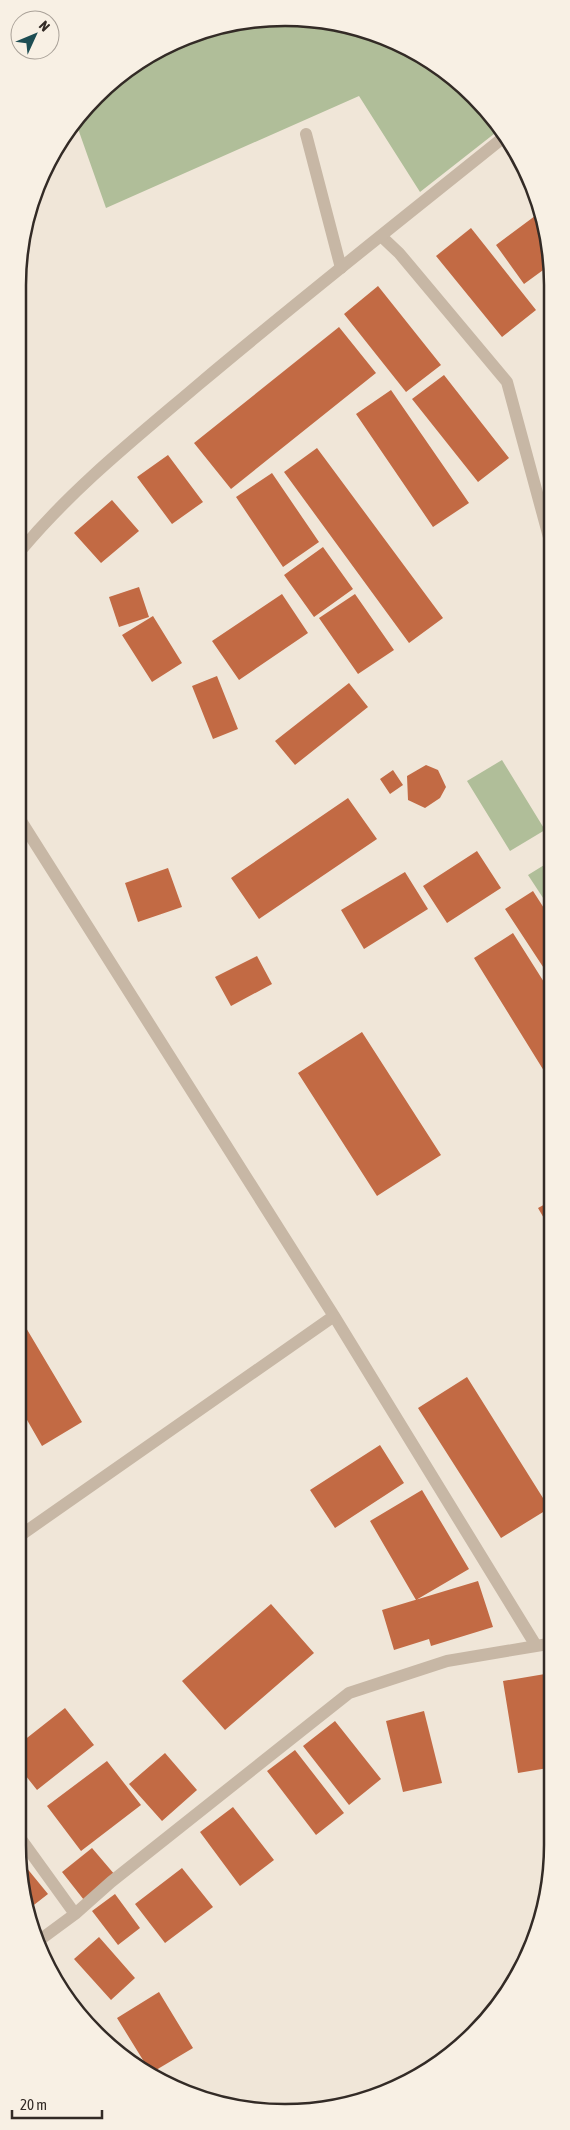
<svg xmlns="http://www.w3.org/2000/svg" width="570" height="2130" font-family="'Asap Condensed',sans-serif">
<rect width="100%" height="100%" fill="#f0e6d8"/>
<path fill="#b0be99" d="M233,23H337L404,45L474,96L499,130L420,192L359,96L106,208L76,123L136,63Z
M502,760L545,830L510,851L467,781Z
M549,862V907L528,875Z"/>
<path fill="#c26a44" d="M539,213L550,250V265L524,284L496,245Z
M471,228L536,310L502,337L436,256Z
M378,286L441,365L406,392L344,314Z
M339,327L376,373L231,489L194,443Z
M444,375L509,458L478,482L412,399Z
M391,390L469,503L433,527L356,414Z
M317,448L443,618L409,643L284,472Z
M168,455L203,502L172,524L137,477Z
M272,473L319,542L283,567L236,497Z
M112,500L139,531L101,563L74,533Z
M323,547L353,589L314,617L284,575Z
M139,587L149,617L119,627L109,597Z
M282,594L308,633L239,680L212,641Z
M355,594L394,650L358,674L319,618Z
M153,616L182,663L152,682L122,635Z
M217,676L238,729L213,739L192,686Z
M349,683L368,707L295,765L275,741Z
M426,765L438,770L446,787L440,798L425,808L408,800L407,776Z
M393,770L403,785L390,794L380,779Z
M348,798L377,839L259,919L231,878Z
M477,851L501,888L447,923L423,886Z
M168,868L182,907L138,922L125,883Z
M405,872L428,909L364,949L341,910Z
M533,891L549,916V976L505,909Z
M513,933L549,990V1079L474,958Z
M257,956L272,984L231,1006L215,977Z
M362,1032L441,1155L377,1196L298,1073Z
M549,1202V1227L538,1208Z
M19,1316L82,1422L42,1446L19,1406Z
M467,1377L548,1506V1509L501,1538L418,1408Z
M380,1445L404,1483L335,1528L310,1490Z
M422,1490L469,1569L416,1600L370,1521Z
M478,1581L493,1627L431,1646L429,1639L394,1650L382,1610Z
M271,1604L314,1653L225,1730L182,1681Z
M545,1674L548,1690V1768L518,1773L503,1681Z
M65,1708L94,1745L37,1790L18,1766V1745Z
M424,1711L442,1783L403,1792L386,1721Z
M335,1721L381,1779L349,1805L303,1746Z
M295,1750L344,1813L316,1835L267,1771Z
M165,1753L197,1790L162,1821L129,1784Z
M107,1761L141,1805L81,1851L47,1806Z
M233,1807L274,1860L240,1886L200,1832Z
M92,1848L115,1875L84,1900L62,1872Z
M21,1861L48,1894L30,1908L25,1883Z
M182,1868L213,1907L165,1943L135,1904Z
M115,1894L140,1928L118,1945L92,1911Z
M99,1937L135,1978L111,2000L74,1959Z
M159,1992L193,2048L151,2073L117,2018Z"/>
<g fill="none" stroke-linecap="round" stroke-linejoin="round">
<path stroke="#c7b7a5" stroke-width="12" d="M306,134L341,268
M381,236L399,253L507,382L550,541"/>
<path stroke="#c7b7a5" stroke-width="12" d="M22,549C74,487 137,437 198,385C299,300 402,219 504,137
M21,821L334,1316L535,1644
M18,1537L334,1316
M18,1835L75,1914
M37,1942L75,1914L111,1882L349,1693L447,1661L548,1644"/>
</g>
<path d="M0 0H570V2130H0ZM285 26H285A259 259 0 0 1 544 285V1845A259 259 0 0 1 285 2104H285A259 259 0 0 1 26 1845V285A259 259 0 0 1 285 26Z" fill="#f8f0e4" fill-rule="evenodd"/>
<path fill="none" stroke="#332b26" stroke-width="2.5" d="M285 26H285A259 259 0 0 1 544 285V1845A259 259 0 0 1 285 2104H285A259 259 0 0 1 26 1845V285A259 259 0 0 1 285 26Z"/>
<g transform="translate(35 35) rotate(46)"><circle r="24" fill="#f8f0e4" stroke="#a9a198"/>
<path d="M0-4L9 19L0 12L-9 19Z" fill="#1d4d53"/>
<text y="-8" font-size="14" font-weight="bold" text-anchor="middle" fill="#332b26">N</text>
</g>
<path d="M12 2110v8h90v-8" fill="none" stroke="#332b26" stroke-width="2.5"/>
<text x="20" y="2110" font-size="15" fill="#332b26" stroke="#f8f0e4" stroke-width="4" paint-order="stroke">20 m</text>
</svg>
